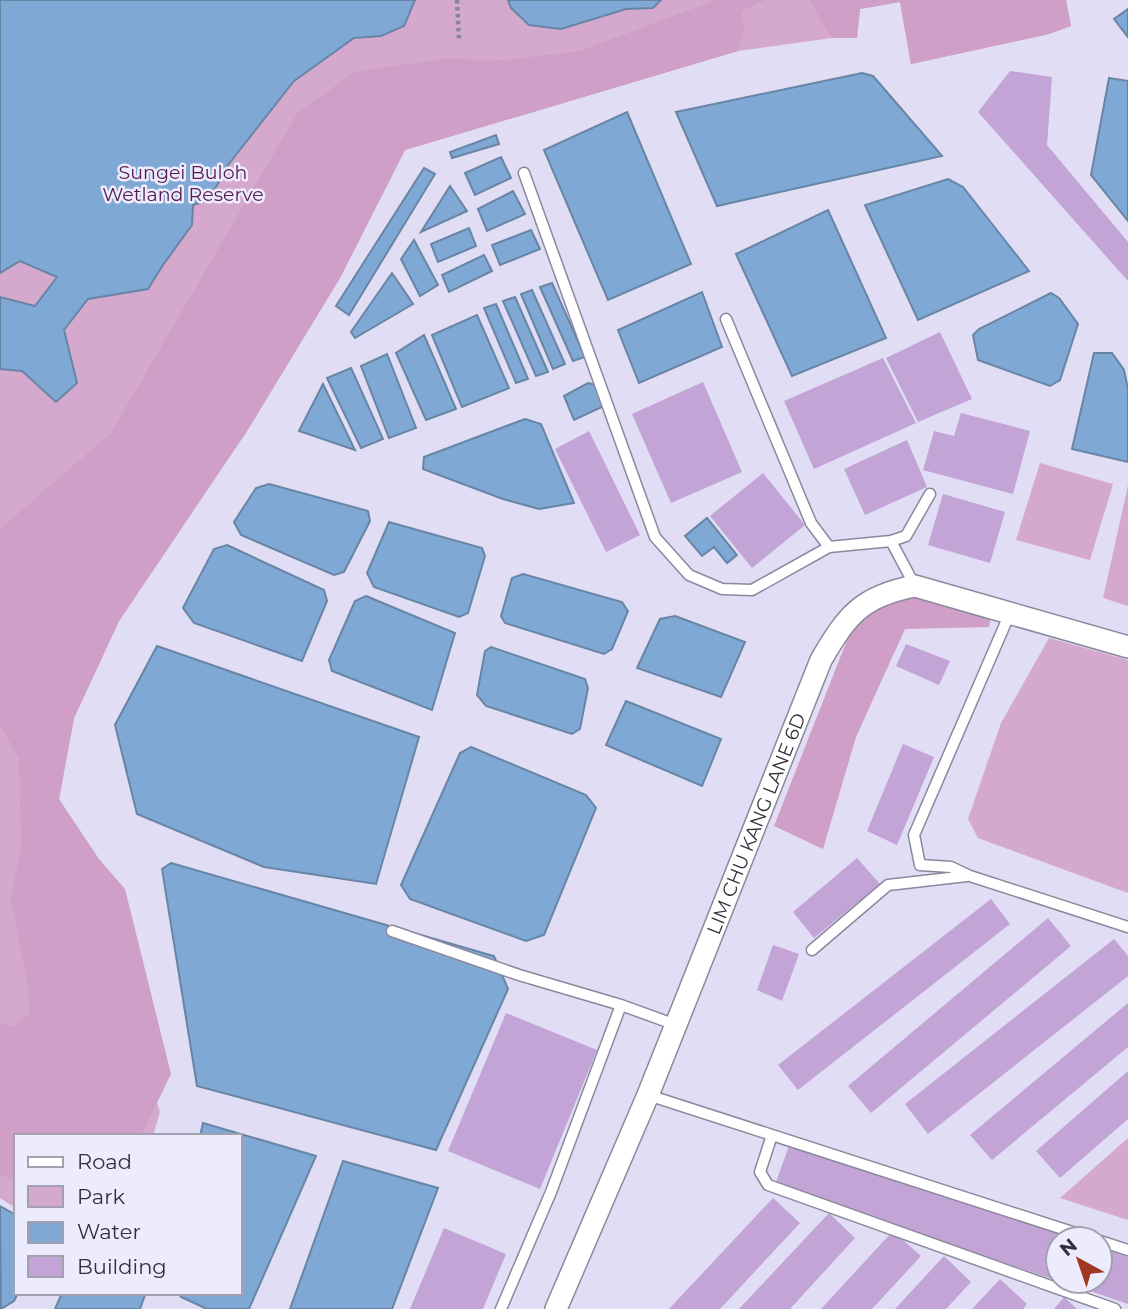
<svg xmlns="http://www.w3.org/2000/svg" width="1128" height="1309" font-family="Montserrat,sans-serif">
<rect width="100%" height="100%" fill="#e0ddf4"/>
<path fill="#d4a9cd" d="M0,0H1066L1071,26L1049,34L911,64L900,2L860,9L857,38H832L738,51L405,150L340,278L247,431L119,621L74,718L59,799L160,1112L153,1136H16V1208L0,1198Z
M1040,463L1113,484L1090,560L1016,540Z
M1128,485V606L1103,598Z
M1049,638L1128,660V893L978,838L968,819L1001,723Z
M1128,1138V1220L1060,1198Z"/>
<path fill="#cf9fc7" d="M716,0H765L741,11L744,30L738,51L405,150L340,278L247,431L119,621L74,718L59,799L99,859L125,889L171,1074L141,1136H16V1182L0,1174V1024L13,1026L30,1014L27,981L11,900L21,845L19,758L0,726V529L111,433L298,112L355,72L443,59L506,60L580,51Z
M809,0H1066L1071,26L1049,34L911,64L900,2L860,9L857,38H832Z
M926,589L993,609L989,627L905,629L856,737L823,849L774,826L851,630L886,597Z"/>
<path fill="#7fa9d4" stroke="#6885a6" stroke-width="2" d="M0,0H415L404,26L381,36L354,38L294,81L228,165L209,200L193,205L192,225L163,265L148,289L88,299L64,330L77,383L56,402L22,371L0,369V297L35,306L57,277L20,261L0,273Z
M508,0H661L653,8L626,9L561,29L529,25L511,8Z
M1128,9V37L1114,19Z
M862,73L873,76L942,156L717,206L676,112Z
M1109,78L1128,81V221L1091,175Z
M627,112L691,264L608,300L544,150Z
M496,135L499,144L452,158L450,152Z
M501,157L511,178L475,195L465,173Z
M424,168L435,174L349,315L336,306Z
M948,179L963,187L1029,271L918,320L865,205Z
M450,186L467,211L421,232Z
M513,191L525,214L487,231L478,209Z
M828,210L886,338L792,376L736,254Z
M469,228L476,246L438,262L431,244Z
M531,230L540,249L500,265L492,245Z
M414,240L438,285L420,296L401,259Z
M484,255L492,271L449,292L442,275Z
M392,273L413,304L355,338L351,332Z
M552,283L585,357L573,361L540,287Z
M532,290L565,364L553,369L521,294Z
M702,292L722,347L639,383L618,330Z
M1051,293L1059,298L1078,324L1060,380L1050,386L978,360L973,335L979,329Z
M515,297L548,372L536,376L503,301Z
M496,304L528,379L516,383L484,308Z
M477,315L509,388L462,407L432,335Z
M424,335L456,409L426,420L396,353Z
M1094,353H1112L1124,370L1128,389V462L1072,449Z
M387,354L416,428L389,438L361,366Z
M351,368L383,439L361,448L327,378Z
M588,383L596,385L604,406L574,420L564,396Z
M323,384L355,450L299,431Z
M525,419L541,424L574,503L539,509L503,499L423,469L424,457Z
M269,484L368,511L370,521L344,572L334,575L241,535L234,522L256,488Z
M707,518L737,555L727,563L714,547L702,556L685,536Z
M389,522L482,548L485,556L468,613L459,617L374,587L367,573Z
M227,545L324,590L327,601L302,661L194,623L183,608L214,549Z
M523,574L622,602L628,611L612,649L604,654L505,623L501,616L512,578Z
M366,596L455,633L432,710L332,671L329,660L355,601Z
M675,616L745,642L721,697L637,668L660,619Z
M157,646L419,737L376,884L264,867L137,814L115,725Z
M491,647L585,679L588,688L580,729L572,734L486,706L477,695L485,651Z
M626,701L721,739L702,786L606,745Z
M471,747L586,795L596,808L544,935L526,941L410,899L401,885L460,753Z
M171,863L494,956L508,989L436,1150L197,1086L162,869Z
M203,1123L316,1156L249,1309H207L181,1297L179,1293H240V1136H200Z
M343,1161L438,1188L392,1309H290Z
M0,1206L16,1215V1293H18L14,1301L1,1309Z
M62,1293H144L145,1295L140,1309H55Z"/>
<path fill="#c2a4d6" d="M1010,71L1052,77L1047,145L1128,242V281L978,112Z
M940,332L972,399L918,422L886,358Z
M883,358L916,423L814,469L784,401Z
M703,382L742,472L671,503L632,414Z
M961,413L1030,431L1013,494L923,470L934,431L954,436Z
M589,431L640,535L606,552L555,449Z
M907,440L927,487L865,515L844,469Z
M763,473L805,525L752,568L710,516Z
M943,494L1005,512L990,563L928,545Z
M906,644L950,661L939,685L896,666Z
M903,744L934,757L897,845L867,831Z
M857,858L880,884L814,938L793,912Z
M991,899L1010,924L798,1090L778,1065Z
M1048,918L1071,946L871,1113L848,1086Z
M1114,939L1128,956V976L928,1134L905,1104Z
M773,945L799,954L782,1001L757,990Z
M1128,1003V1047L992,1160L970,1135Z
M506,1013L597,1050L540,1189L448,1151Z
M1128,1071V1119L1060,1178L1036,1151Z
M790,1143L1073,1239H1058V1281L775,1185Z
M773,1198L800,1223L720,1309H669Z
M829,1213L855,1238L790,1309H739Z
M444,1228L506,1254L483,1309H410Z
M893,1231L921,1256L872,1309H821Z
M1100,1248L1128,1257V1304L1061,1281H1100Z
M944,1256L971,1282L946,1309H895Z
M1000,1279L1027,1304L1023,1309H972Z
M1064,1297L1077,1309H1054Z"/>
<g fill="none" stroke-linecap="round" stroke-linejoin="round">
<defs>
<path id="lane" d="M524,173L655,537L689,575L722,589L752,590L829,547L891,541L906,536L930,494
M726,319L811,523L829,547
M891,541L915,586
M1010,613L914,835L920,865L951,867L970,876L1128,927
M392,931L519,975L621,1005L676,1025
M812,950L888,885L967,876
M648,1095L1094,1239
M772,1135L760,1172L768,1185L1115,1309
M1100,1241L1128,1250
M501,1309L551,1192L621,1005"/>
<g id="street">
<path id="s1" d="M556,1309L648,1095L821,660C847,615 862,596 915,586L1128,647"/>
</g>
</defs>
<use href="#lane" stroke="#8b889d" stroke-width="13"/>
<use href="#street" stroke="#8b889d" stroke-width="24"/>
<path stroke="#888696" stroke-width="4.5" stroke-dasharray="3.5 3.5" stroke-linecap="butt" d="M457,0L459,41"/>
<use href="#lane" stroke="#fff" stroke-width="10"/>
<use href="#street" stroke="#fff" stroke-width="21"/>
</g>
<g text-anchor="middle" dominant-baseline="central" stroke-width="5" stroke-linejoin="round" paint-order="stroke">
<g font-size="19" fill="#551c4f" stroke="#edebfe">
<text x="183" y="172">Sungei Buloh<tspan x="183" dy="22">Wetland Reserve</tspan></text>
</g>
<g font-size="19" fill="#32313a" stroke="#edebfe">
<text stroke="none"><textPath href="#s1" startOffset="525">LIM CHU KANG LANE 6D</textPath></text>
</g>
</g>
<rect x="14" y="1134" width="228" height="161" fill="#edebfe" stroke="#a2a1b0" stroke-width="2"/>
<rect x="28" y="1157" width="35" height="10" fill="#ffffff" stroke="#a2a1b0" stroke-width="2"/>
<text x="77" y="1169" font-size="21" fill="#32313a">Road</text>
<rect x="28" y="1186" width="35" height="21" fill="#d4a9cd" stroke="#a2a1b0" stroke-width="2"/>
<text x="77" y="1204" font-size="21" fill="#32313a">Park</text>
<rect x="28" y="1222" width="35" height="21" fill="#7fa9d4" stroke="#a2a1b0" stroke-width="2"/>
<text x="77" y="1239" font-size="21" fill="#32313a">Water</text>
<rect x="28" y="1256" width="35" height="21" fill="#c2a4d6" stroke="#a2a1b0" stroke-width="2"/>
<text x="77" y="1274" font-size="21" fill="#32313a">Building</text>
<g transform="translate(1079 1260) rotate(320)"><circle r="33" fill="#edebfe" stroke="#a2a1b0" stroke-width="2"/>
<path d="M0-5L12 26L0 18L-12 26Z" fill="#a13821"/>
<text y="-10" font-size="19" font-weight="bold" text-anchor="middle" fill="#32313a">N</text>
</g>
</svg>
